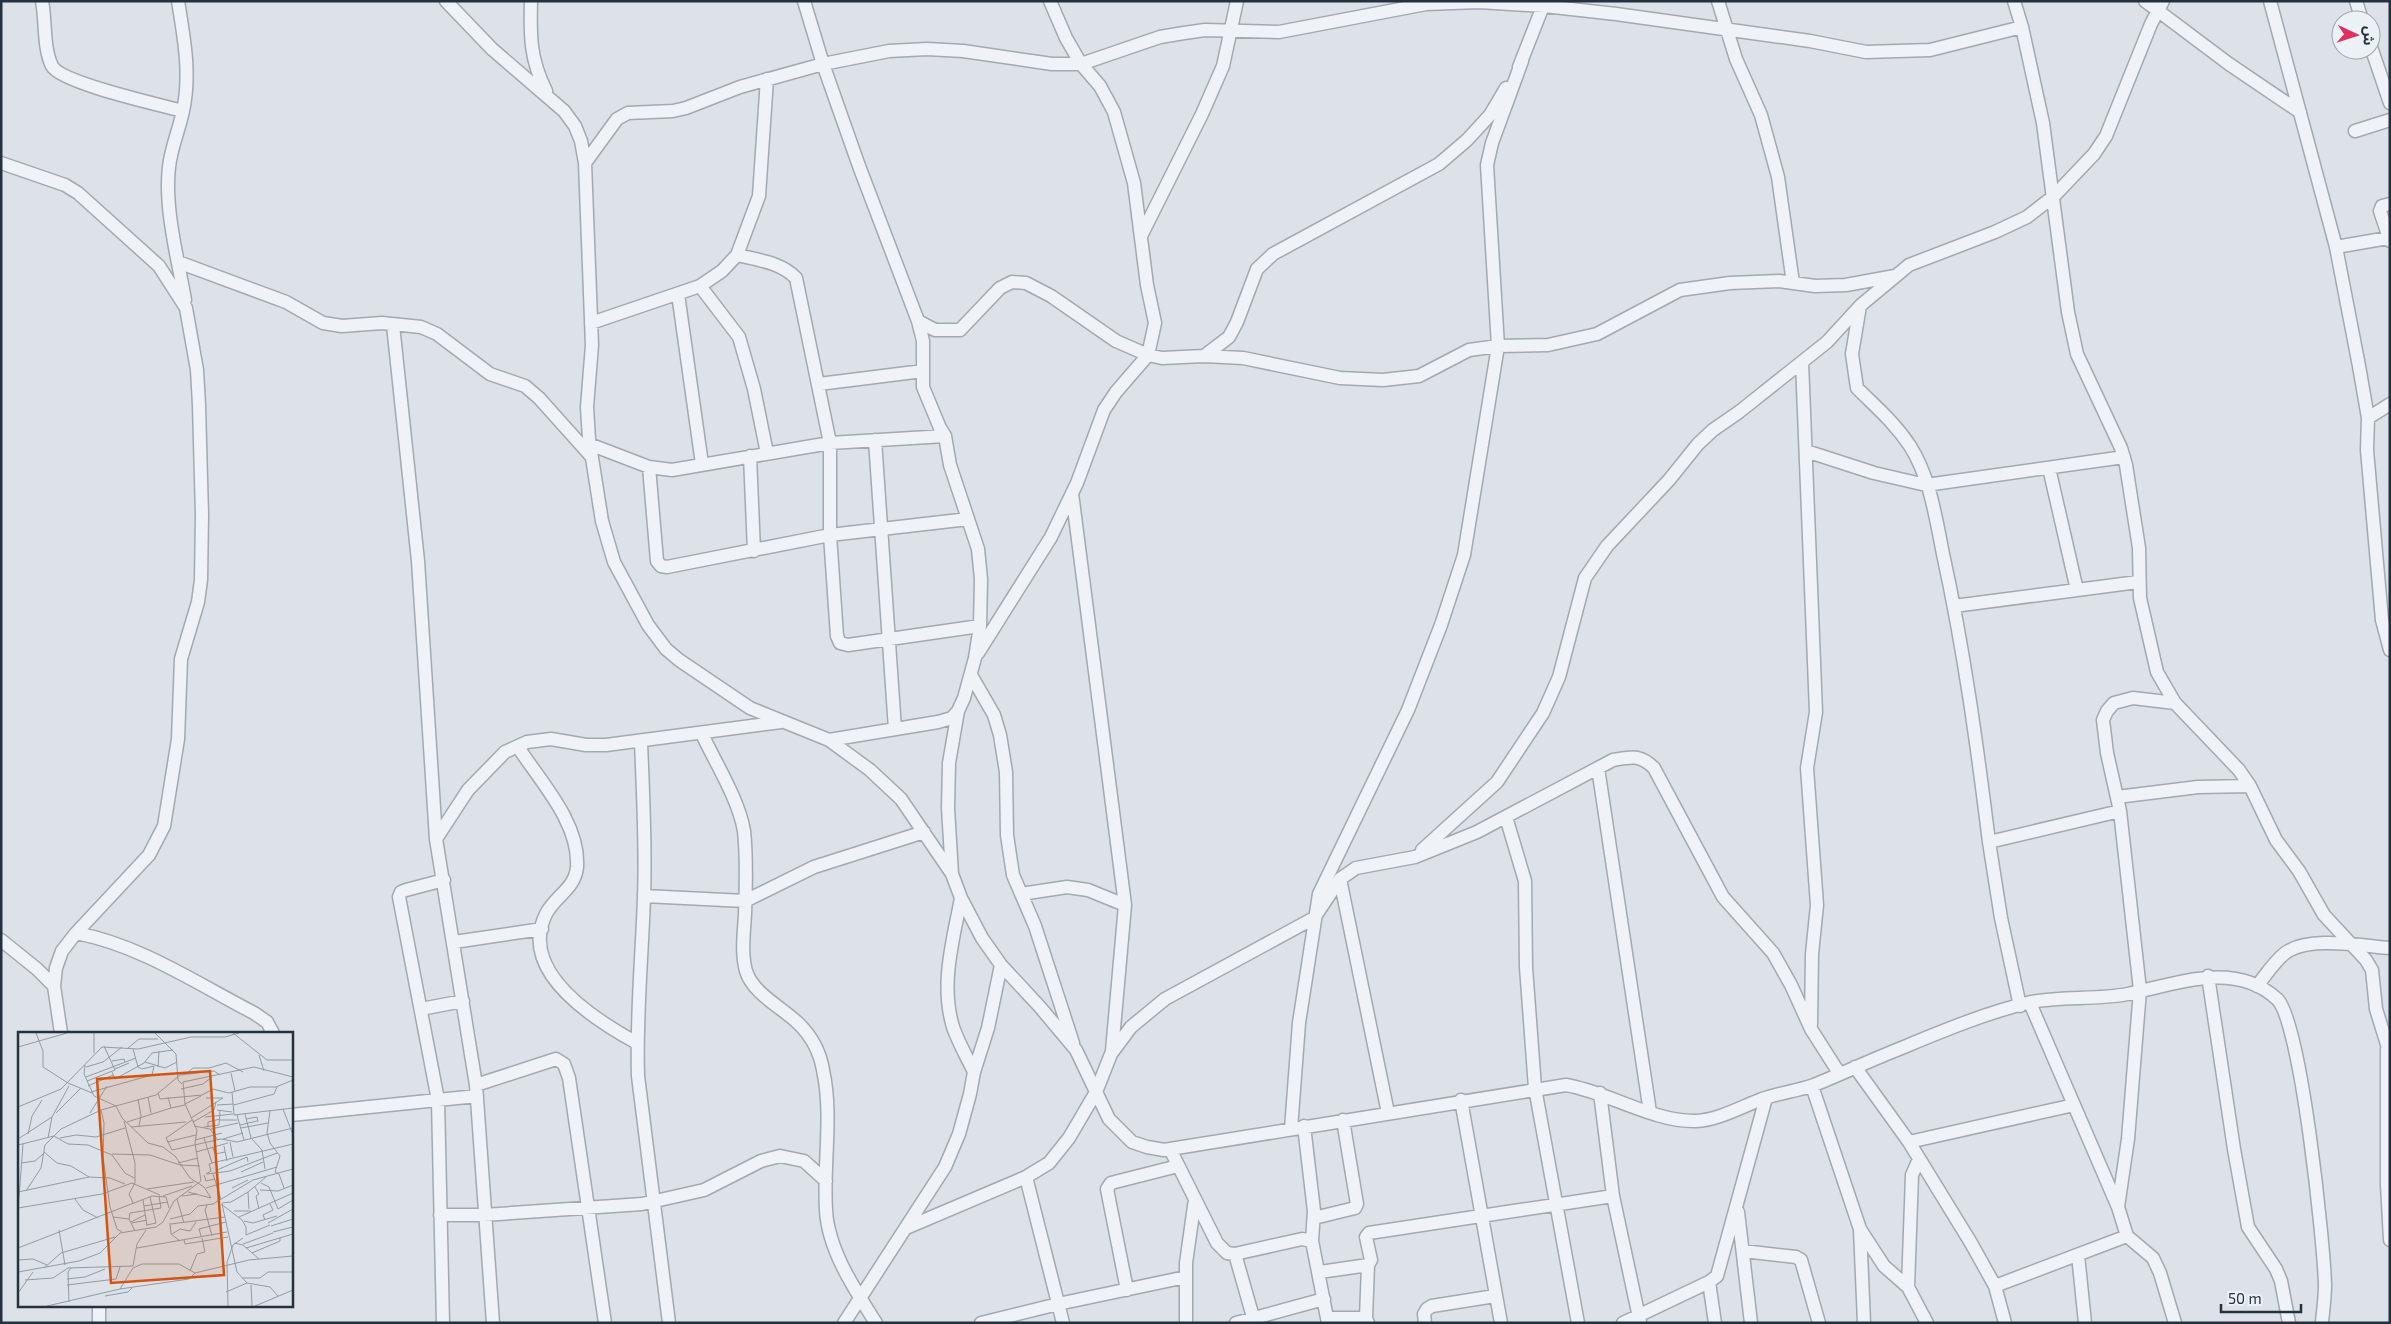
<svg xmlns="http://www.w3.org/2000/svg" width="2391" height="1324" font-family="'Exo 2','Noto Sans Arabic',sans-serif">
<rect width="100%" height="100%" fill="#dce2e8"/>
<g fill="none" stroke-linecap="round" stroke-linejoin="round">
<defs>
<path id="street" d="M42,1C46,21 43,48 52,66C61,83 161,105 183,111
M178,1C184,38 191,74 183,111C179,130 171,148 169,167C164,208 178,259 185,300
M446,1L492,49L564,111L575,126L581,141L585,163L592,345L587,407L589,439L602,521L614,562L648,625L666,649L679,660L750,708L829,740L870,770L901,799L952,874L961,898L982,938L1001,965L1040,1007L1076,1050L1109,1119L1132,1142L1147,1147L1164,1150L1566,1085C1608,1092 1653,1122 1696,1121C1718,1120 1741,1107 1762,1099C1779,1093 1797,1091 1814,1085C1841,1074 1867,1062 1894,1051C1938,1033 1984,1013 2031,1002C2063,996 2096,1000 2128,994C2176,984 2235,960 2277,999C2301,1021 2324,1244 2325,1285C2325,1298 2323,1310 2322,1323
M531,1C530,36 530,59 546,91
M804,1L823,64L859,166L918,321L923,341V387L940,428L945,436L950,465L978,549L981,579L980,626L975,658L964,698L958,711L952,718L938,722L829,740
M1718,1L1736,59L1761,115L1778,177L1793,283
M2014,1L2022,27L2043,123L2068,312L2077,354L2121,448L2126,465L2139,548L2140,598L2157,672L2175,703L2239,770L2250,786L2276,840L2299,871L2324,915L2366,960L2372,970L2376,1009L2390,1054
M2145,1L2229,64L2300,112
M2270,1L2336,247L2359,366L2368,418L2367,450L2382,620L2390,650
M2356,1L2362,20
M2371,47L2390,103
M1519,67L1545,1
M2355,131L2390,120
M1,163L65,185L78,193L159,266L186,308L197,370L199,405L202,515L201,580L198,602L181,659L178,739L164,826L149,855L76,933L62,951L56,968L54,986L61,1033
M585,163L617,119L628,113L673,111L686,108L740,87L823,64L889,51L927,49L963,51L1052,64H1081L1160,37L1184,33L1205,30L1279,32L1426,4L1479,2L1544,6L1616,14L1810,41L1866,52L1930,50L2022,27
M2390,204L2382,206L2380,211L2390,241
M1141,236L1202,114L1223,66L1237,1
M2336,247L2388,238
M737,255C758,260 780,262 796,278L830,443V535L837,636L840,643L848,645L980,626
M178,262L286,302L323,323L342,326L382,323L421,327L437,334L490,374L525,386L539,398L591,456
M700,286L739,337L754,389L767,453
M678,294L702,464
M1860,306L1852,354L1857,388C1876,407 1895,423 1910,446C1930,477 1936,519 1943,554C1964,650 1977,745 1989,842
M918,321L935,330H960L1000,288L1012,282L1026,283L1051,296L1116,341L1148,355L1162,358L1204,356L1243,358L1340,378L1383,380L1419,376L1469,350L1498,346L1548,345L1597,334L1680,290L1730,283L1779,281L1815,286L1846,285L1895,276
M591,323L700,286L722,271L737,255L759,196L767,79
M393,325L418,561L436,839L476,1085L493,1323
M1204,356L1229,337L1237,322L1257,269L1273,254L1439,164L1467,140L1490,115L1506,88
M1802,362L1816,712L1807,768L1817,905L1812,954L1811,1025
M819,384L923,371
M2368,418L2390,404
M875,440L895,729
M589,444L649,467L672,470L830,443L945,436
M1806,451L1874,473L1926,485L2124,457
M750,456L754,551
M649,467L657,561L661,566L667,567L830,535L968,519
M2049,468L2077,590
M1072,493L1125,905L1112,1051
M1954,606L2138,582
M978,653L1051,537L1077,483L1104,410L1116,392L1148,355L1155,323L1147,285L1134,183L1114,112L1100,86L1081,64L1066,38L1050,1
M971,675L994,715L1000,735L1006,772L1007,835L1013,875L1035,926L1073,1043
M702,734C715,762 739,800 744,831C747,858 746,887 745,914C744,933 741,953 746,971C753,994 783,1008 799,1024C812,1037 820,1052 823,1070C833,1116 823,1163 826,1210C828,1250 855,1290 876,1323
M641,742C643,794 646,846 644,897C642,957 636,1016 638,1076L669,1323
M518,747C540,781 580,823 577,867C575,889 555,896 546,914C517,972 595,1020 637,1043
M1598,768L1650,1112
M2117,797L2198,787L2250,786
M1506,817L1525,881L1526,967L1535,1088L1578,1323
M436,839L468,790L505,752L527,742L551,739L586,745H606L781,722
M1422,850L1497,782L1543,713L1559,677L1585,578L1607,546L1669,480L1698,444L1713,430L1739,412L1827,342L1861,305L1909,265L1995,232L2027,217L2054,196L2094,154L2106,136L2151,24L2163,1
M952,874L948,808L949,763L958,711
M1340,879L1388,1113
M1021,894L1067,887L1088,890L1125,905
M644,896L745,901L814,867L924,832
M961,898C953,941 940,984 953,1027C958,1042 967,1057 974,1072
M76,933C140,945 196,983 254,1013L267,1022L273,1033
M1,940L37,969L54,986
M454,942L542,929
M2208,976L2234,1149L2248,1227L2276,1269L2281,1281L2289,1323
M2257,986C2265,976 2274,962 2284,954C2307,935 2362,946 2390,948
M2030,1003L2118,1207
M2020,1006L2001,918L1989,842L2120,811
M421,1009L463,1001
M2387,1049V1185L2390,1240
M1855,1067L1909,1142L1971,1243L1995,1286L2005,1323
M476,1085L556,1059L564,1064L569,1078L605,1323
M1812,1086L1860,1229L1884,1266L1908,1287L1927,1323
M1600,1093L1613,1196L1640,1322
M1461,1100L1501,1323
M291,1115L477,1096
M1304,1126L1314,1211L1312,1241
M1291,1129L1299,1023L1319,894L1408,710L1441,625L1464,555L1498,346L1487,165L1492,143L1522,61
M1909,1142L2074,1105
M1170,1149L1217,1243L1227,1253L1235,1254L1302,1239L1312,1241L1328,1323
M1026,1177L1063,1323
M1738,1212L1751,1323
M440,1215H484L642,1204L704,1190L761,1161L780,1156L804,1161L826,1181
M1314,1218L1355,1208L1357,1204L1343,1120
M906,1228L1026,1177L1049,1163L1069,1138L1096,1092L1111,1054L1131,1027L1165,999L1314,918L1340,879L1356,868L1415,857L1477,832L1613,760C1632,757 1640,754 1654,768L1723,897L1773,953L1791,985L1811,1029L1839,1073
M1860,1229L1864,1323
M1743,1251L1796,1257L1801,1260L1819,1323
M1235,1254L1253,1317
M2078,1255L2085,1323
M1320,1272L1368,1265
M1709,1282L1715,1323
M1995,1286L2127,1236
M1908,1287L1912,1175L1919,1159
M1127,1290L1107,1189L1111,1183L1178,1166
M1328,1318H1366
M99,1323V1305
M443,1323L438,1100L399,897L401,892L406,890L444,880
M844,1323L945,1167L959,1134L970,1094L974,1072L988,1028L1001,965
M981,1323L1058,1304L1186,1277
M1186,1323V1263L1195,1199
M1236,1323L1324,1299
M1368,1323L1366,1318L1368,1265L1371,1260L1366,1237L1369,1233L1613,1196
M1425,1323L1424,1314L1427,1309L1432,1306L1495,1296
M1623,1323L1709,1282L1717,1276L1766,1098
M2175,1323L2160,1273L2153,1258L2127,1236L2118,1207L2128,1139L2140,990L2120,811L2107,753L2103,720L2107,711L2114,703L2133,698L2175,703"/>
</defs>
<use href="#street" stroke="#a1a9b2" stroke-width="15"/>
<use href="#street" stroke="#eff2f6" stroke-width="12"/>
</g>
<g transform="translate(18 1032)">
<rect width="275" height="275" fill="#dce2e8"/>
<path fill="none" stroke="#929ba4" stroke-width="1" d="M18,1L25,19V35L50,51L74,61M137,1L158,22L160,48L164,52M215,1L249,28H275M0,15L49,1M110,16L121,7H140M115,17L120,35M76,21V1M241,23L246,39M94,29L106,27L107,30M127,30L147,36L159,30M67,33L66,42L76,64L98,74L104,86L130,111L145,115L158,125M68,35L85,30L104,15M120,35L124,37L136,34M140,35L141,19M97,37L111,31M94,40L97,47L126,31L134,21L155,18M169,41L175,36H191L208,31L225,40M213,41L217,59M68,45L118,26M69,49L97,38L86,14M70,54L95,43M163,57L185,52L194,45M73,60L134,43L136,34M214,60L216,83L275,76M140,61L142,67L184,63L195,57L211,61L232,55H258L275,48M130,65L133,81M150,65L153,76L167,73M120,67L123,84L121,94M167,72L183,64M199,73L216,72M216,73L256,62L259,55M0,75L43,57L84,15L120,17L173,5H207L221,1M265,77L275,103M83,78L86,91L85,125L92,175L99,197L104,200M199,78L214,80M252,79L249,101L252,111L262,124L257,140L261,142L266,156M38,81L63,56M72,81L89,54M227,82L233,106L244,118L247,137M219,83L226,108M187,85L215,82M173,86L205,66H188M228,87L239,85L240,90M202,88H219M106,89L117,131V151L111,162L115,171M109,90L153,76M175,90L196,78L198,70M222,93L239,89M176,94L192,97L200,108M113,95L168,90M186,95L201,93L202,78M190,95V90L202,87M223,96L250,91M193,97L220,91M10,102L14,84L24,68M30,106L34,85L51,54M42,106L58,103L78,105L107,96M186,106L194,131L191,132L193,139L188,142M0,107L34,85M205,107L225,101M177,108L204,101M149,110L178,103M212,110L215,125M0,113L36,104L50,112L70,113L94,123L107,141L116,146M206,114L209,129M195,116L197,122L207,120M154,118L203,107L219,110L275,96M154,118L148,106L174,88M26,120L39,131L53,134L71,145M178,120L210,111M94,122L132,123L162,133L182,134M157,124L172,146L186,155L193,166M3,131L17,129L25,122M160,131L180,126M194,131L275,112M199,138L229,125L230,130M223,140L245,130M189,142L212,139L259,121M195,142L203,167M186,143L188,149L197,147M243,151L251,155L260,177M237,155L241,162L238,164L241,177M188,156L259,135M214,156L230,148M129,157L176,150M242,158L260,159L275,153M8,159L23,136L27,113L43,97L83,78L138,63L162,43L196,39L202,43M0,160L71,145L92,146L107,152M170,160L193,166M230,160L231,177M145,164L174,154M164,164L179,162M57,167L65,178L80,186M159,167L166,191M125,168L129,194M204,171L213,170L230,160L248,145M203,172L224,188L228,195V203M204,172L219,240L229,251L252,255L260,264M189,173L187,178L194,204M126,174L150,170M0,176L84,162L114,151L142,163M260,177L275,168M0,179L5,112M216,179H233M95,185L111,187L117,199M221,185L275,161M111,187L112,181L143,176L141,164M152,187L172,182L180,174L195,172L235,148L275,137M247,188L245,183L255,178L252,172M226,189L235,191L259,184M113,190L127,183M114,191L129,188M152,191L153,202L162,209M250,191L275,177M153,192L207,185M129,193L138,191L132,165M253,194L275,187M41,198L47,233M255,200L275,195M154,202L162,197L172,199L178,190M228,203L252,193M183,204L181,197L208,190M166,208L167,212L210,205M216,211L225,213L241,227M225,212L255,201M0,216L134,164L148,165L151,176M119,216L209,200M228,216L275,202M234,221L262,209V205M0,228L15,227L29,233M115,234L119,212L128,198M26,236L43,221L97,205M172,239L179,222L187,220L184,206M0,240L61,229L82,221L102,201L138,195L145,190L156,169L183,149L177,111L179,98L167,72L165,50L236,35L275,45M224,246H242L250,240H275M49,247L67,245L87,237M7,248L35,246L50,236L115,234M49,253L98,247L102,235M233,253L234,274M102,257L171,247L177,241M208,260L229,251M0,261L15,240M87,264L110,260L114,256M51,270L50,240L53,236M29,274L102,257L115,236L124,232H161L177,241L231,228L275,224M210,274L209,230L215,213L225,206M237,274L275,258"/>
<path fill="#d45511" fill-opacity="0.15" stroke="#d45511" stroke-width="2.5" d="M192,39L206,243L93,251L79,47Z"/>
<rect width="275" height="275" fill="none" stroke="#24313f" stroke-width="2.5"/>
</g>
<rect width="2391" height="1324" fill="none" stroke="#24313f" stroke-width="5"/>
<g transform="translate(2356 35) rotate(94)"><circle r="24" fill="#ebf1f5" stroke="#9ba4ac"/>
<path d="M0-4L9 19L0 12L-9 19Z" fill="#db3261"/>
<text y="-8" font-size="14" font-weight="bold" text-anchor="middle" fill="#24313f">ش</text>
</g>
<path d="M2221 1304v8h80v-8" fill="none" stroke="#24313f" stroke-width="2.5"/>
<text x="2228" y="1304" font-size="15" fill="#24313f" stroke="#ebf1f5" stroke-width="4" paint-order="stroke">50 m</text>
</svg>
